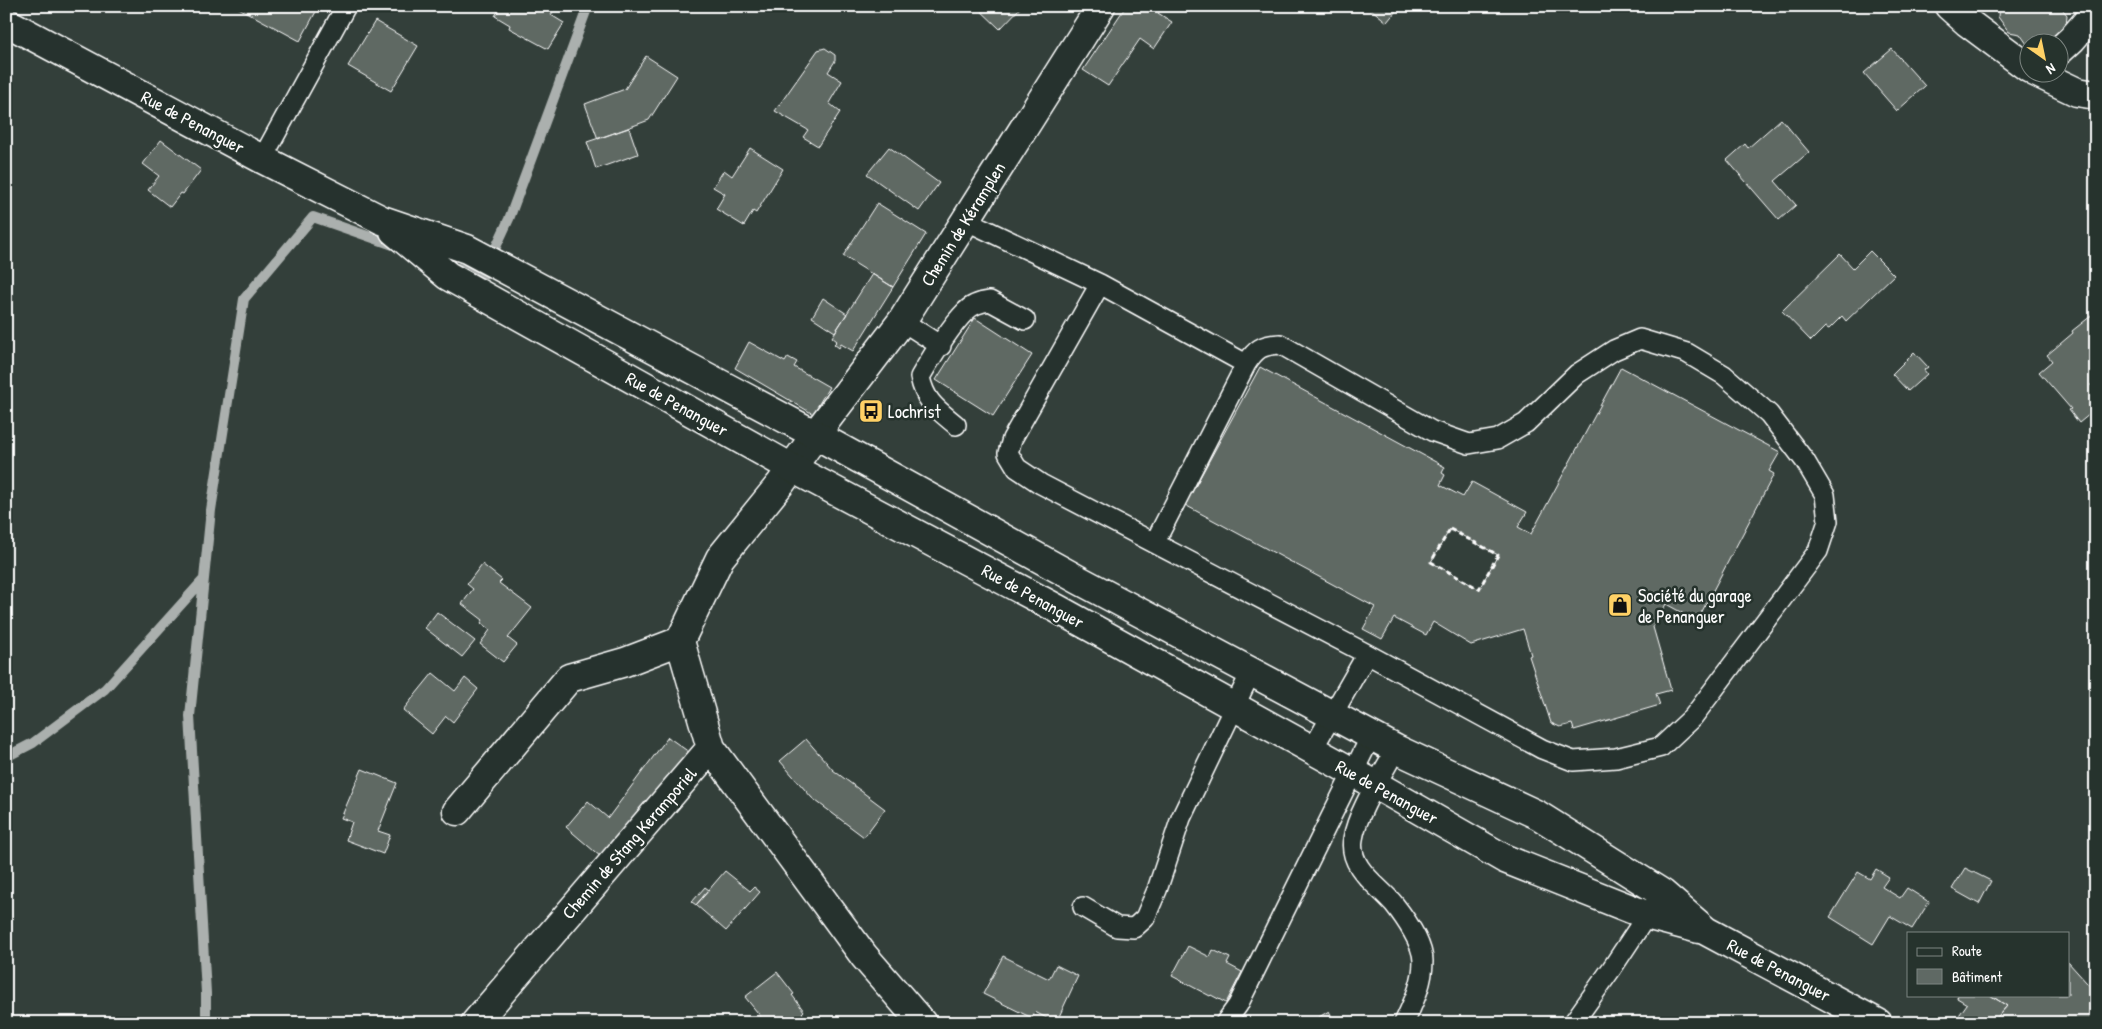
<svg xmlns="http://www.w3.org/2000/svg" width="2102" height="1029" font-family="'Patrick Hand',sans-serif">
<rect width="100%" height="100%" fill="#333f3a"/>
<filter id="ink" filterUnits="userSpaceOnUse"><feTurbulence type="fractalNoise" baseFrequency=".02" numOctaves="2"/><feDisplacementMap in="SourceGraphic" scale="10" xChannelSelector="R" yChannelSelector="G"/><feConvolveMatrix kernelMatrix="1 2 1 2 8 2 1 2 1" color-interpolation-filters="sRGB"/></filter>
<g filter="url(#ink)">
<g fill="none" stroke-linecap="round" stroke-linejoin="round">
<path stroke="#abb0ae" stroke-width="10" d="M458,268L482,277L509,219L588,6
M6,757L33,743L105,689L204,579
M206,1023V993L190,716L211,510L244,299L313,217L399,247"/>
</g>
<path fill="#5f6964" stroke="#fff" fill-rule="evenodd" d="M235,6H319L300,41Z
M501,6H554L556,7L551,15L564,23L548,49L509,28L510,25L495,16Z
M976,6H1022L1000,29Z
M1126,6H1162L1158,13L1172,22L1154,49L1140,39L1108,86L1083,70Z
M1367,6H1400L1387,22Z
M1999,6H2060L2067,15L2066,26L2052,37L2043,36L2034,42L2027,44L2020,34L2009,32L1998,17Z
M375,21L418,46L391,91L348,66Z
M825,48L835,55V61L828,72L842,81L829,103L840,112L818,146L803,137L808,130L775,111L818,50Z
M1892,49L1925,86L1897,111L1864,73Z
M646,56L677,76L649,120L598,139L585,104L625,89Z
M1781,119L1809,152L1775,181L1796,205L1779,220L1727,160L1745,144L1748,148Z
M629,128L638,154L596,169L587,142Z
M161,140L201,170L183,194L181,193L170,207L148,190L159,176L143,164Z
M889,147L939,183L919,211L867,174Z
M750,148L783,169L756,213L753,211L744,226L716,209L725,194L713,187L724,170L732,176Z
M877,203L926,234L893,287L843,256Z
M1870,251L1894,275L1846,321L1842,316L1829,329L1825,327L1811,341L1782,311L1840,254L1853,268Z
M872,274L893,287L853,351L841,344L839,348L834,344L837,341L832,337Z
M823,298L847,314L835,332L812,317Z
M2096,312V381L2090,385L2096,391V409L2079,423L2069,410L2071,409L2039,372L2052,361L2047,355L2073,333L2072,331Z
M975,318L1032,355L993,416L936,380Z
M749,342L785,362L788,357L797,362L794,367L829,387L813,414L735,368Z
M1914,352L1928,367L1924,370L1927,374L1908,391L1892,374Z
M1260,367L1445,467L1442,473L1445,475L1440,485L1463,497L1472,482L1527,512L1518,527L1531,534L1621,367L1780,452L1769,471L1774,474L1697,621L1666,604L1653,627L1671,690L1656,694L1660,705L1574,730L1572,724L1560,727L1551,723L1529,656L1531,655L1523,629L1471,645L1433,622L1426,635L1394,618L1382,639L1363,629L1375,607L1185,505ZM1450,529L1498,555L1479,589L1431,562Z
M482,564L502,580L499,583L532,608L508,638L517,645L503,662L480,644L490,630L481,623L483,620L462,604L473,589L467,584Z
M437,612L475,641L462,657L425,628Z
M433,673L455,691L465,678L478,689L453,722L446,716L432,734L403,710Z
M668,737L693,755L608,863L566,827L588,801L608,818Z
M806,739L833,770L885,809L864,837L812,798L780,761Z
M362,769L397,783L378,831L390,835L383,854L346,840L352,822L341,818Z
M1965,868L1991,881L1979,904L1952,889Z
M1876,869L1889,877L1882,887L1900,898L1907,888L1929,902L1912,929L1890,916L1873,944L1830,917L1858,872L1870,879Z
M725,871L750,891L754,887L760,892L726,931L696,905Z
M705,887L709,890L696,905L692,902Z
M1188,946L1210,957L1213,950L1230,958L1227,964L1242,972L1226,1003L1211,995L1210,996L1172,976Z
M1003,956L1049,979L1056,965L1078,976L1056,1023L1035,1012L1032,1018L983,994Z
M2068,962L2096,993V1023H1992L2007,1006L1990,995H2068Z
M777,972L794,994L792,995L804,1011L802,1013L810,1023H766L745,997Z
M1958,995H1990L2007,1006L1992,1023H1958L1955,1021L1967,1004L1957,998Z
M1329,1011L1334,1021L1340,1017L1343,1023H1323L1319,1017Z"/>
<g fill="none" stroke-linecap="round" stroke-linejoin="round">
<defs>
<path id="service" d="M262,159L346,6
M965,220L1100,284L1246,364
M1100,284L1012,439L1008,453L1017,468L1041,484L1367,654L1542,749L1573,761L1616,758L1661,747L1693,717L1818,551L1828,521L1825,495L1805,461L1769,414L1724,375L1687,353L1640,339L1614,350L1577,374L1526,423L1498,439L1469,444L1432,431L1280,344C1261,345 1256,349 1246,364L1155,542
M902,321L941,346
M956,425C937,409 925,402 920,377C931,358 950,327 965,312C971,305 981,302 990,301L1025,320
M1396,749C1383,773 1357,812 1353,839C1348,868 1378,885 1394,904C1405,918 1423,944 1423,961C1423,984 1413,1003 1404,1023
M1312,750L1367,654
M1083,907L1117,927L1134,928L1145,918L1157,890L1181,818L1251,672
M1225,1023L1238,1005L1371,736
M1573,1023L1612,968L1653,906"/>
<path id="minor" d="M1949,6L1967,22L2030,69
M2060,50L2072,39L2096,11
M2035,72L2077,92L2096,95
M711,748L864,956L922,1023
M457,811L569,678L625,662L680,641
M475,1023L711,748L680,641L720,558L781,483L824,423L902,321L1101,6"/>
<path id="primary" d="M6,22L262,159L382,220L467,249L816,435L1079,580L1396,749L1538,815L1662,893L1706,931L1878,1023
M394,231L448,276L792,468L1056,608L1376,785L1505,859L1646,915L1699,929"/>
</defs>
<use href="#service" stroke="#fff" stroke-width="22"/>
<use href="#minor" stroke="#fff" stroke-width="31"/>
<use href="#primary" stroke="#fff" stroke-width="31"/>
<path stroke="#fff" stroke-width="3" stroke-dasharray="5 4" stroke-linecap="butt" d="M1450,529L1498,555L1479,589L1431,562Z"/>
<use href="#service" stroke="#26332d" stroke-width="19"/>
<use href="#minor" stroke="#26332d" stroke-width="28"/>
<use href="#primary" stroke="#26332d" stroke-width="28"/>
</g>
</g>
<defs>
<symbol id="bus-square" viewBox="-11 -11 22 22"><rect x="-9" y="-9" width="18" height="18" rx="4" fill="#ffd166" stroke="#26332d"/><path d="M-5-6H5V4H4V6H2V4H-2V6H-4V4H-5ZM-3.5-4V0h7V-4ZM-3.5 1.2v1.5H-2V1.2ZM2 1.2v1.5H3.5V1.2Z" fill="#111"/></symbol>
<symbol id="shop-square" viewBox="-11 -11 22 22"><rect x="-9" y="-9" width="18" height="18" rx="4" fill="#ffd166" stroke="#26332d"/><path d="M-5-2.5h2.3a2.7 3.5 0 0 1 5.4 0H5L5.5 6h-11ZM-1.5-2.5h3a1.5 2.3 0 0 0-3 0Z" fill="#111"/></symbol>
</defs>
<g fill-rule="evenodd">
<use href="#bus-square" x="857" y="397" width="28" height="28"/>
<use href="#shop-square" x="1606" y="591" width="28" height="28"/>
</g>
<g text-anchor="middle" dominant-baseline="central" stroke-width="5" stroke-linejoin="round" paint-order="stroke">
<g font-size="18" fill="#fff" stroke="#26332d">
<text transform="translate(193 122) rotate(28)">Rue de Penanguer</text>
<text transform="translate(963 224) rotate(-58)">Chemin de Kéramplen</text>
<text transform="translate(677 404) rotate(29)">Rue de Penanguer</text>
<text transform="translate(1033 596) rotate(29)">Rue de Penanguer</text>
<text transform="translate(1387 792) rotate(29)">Rue de Penanguer</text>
<text transform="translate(629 843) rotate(-49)">Chemin de Stang Keramporiel</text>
<text transform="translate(1779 970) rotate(28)">Rue de Penanguer</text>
</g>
<g font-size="18" fill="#fff" stroke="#26332d" text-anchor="start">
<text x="888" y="411">Lochrist</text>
<text x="1638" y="595">Société du garage<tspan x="1638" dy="21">de Penanguer</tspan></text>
</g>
</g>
<rect width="2102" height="1029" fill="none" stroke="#26332d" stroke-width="25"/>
<rect x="12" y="12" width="2077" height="1004" fill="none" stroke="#fff" stroke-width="2" filter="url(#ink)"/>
<rect x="1907" y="932" width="162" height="65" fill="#26332d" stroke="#7d8581"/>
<rect x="1917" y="948" width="25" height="8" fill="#26332d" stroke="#7d8581"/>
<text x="1952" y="956" font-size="15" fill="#ffffff">Route</text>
<rect x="1917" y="969" width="25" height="15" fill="#5f6964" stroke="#7d8581"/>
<text x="1952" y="982" font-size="15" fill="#ffffff">Bâtiment</text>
<g transform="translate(2044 58) rotate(147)"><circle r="24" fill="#26332d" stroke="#7d8581"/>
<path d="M0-4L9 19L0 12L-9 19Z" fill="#ffd166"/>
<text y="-8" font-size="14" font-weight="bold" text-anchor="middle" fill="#ffffff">N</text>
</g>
</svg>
